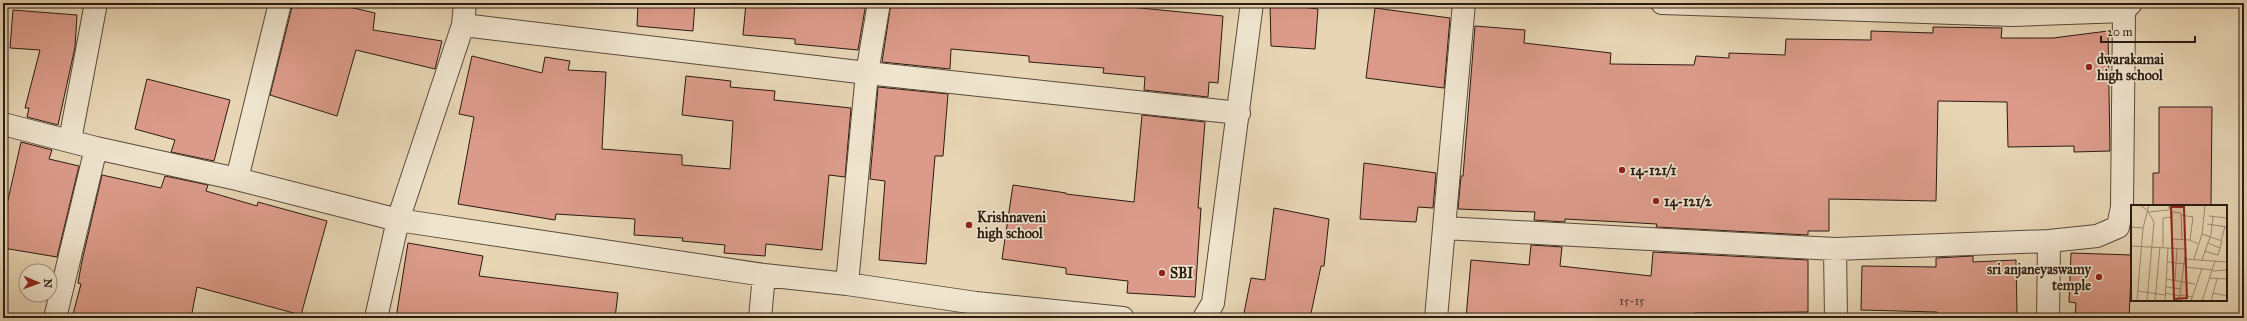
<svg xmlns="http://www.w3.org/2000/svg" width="2247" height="321" font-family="'IM FELL Great Primer',serif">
<rect width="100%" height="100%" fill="#e7d5b4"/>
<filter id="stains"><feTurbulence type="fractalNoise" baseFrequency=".005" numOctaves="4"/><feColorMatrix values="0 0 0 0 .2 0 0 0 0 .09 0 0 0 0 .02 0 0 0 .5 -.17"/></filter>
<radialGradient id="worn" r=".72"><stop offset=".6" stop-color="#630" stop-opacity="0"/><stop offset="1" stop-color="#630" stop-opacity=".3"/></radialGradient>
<path fill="#dc9b8a" stroke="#2a1b11" d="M293,3H332L375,13L373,30L442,41L435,69L356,50L337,116L270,95Z
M638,3H695L693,31L637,26Z
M746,3H866L858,50L795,44V39L743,35Z
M891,3H1088L1223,16L1218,83L1209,82L1208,97L1144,90L1145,77L1103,73L1104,68L1029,62V56L951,49L950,69L882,62Z
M1270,3L1318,9L1315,49L1271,46Z
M1375,8L1450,18L1444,88L1366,78Z
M13,10L77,15L75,47L58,125L27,117L29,108H25L40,50L10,48Z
M1475,26L1525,30L1524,43L1611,53L1610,64L1694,65L1696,56L1729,58V53L1785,55L1786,39L1871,40V31L1933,33V27L2002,28L2001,38H2053L2108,31L2110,151L2074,152V146L2008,147L2007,102L1938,101L1936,201L1829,199V231H1808V235L1656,227L1657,224L1565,219V222L1534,220L1535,212L1458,209L1461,176H1463Z
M472,56L542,73L545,57L570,61L568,70L606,72L602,149L682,155V165L730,169L733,121L682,115L686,76L731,81L730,87L775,91L774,100L851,108L845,177L829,175L822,250L766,244L765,256L724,253L725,245L682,241L683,238L634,235L635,219L556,214L555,220L458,204L474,117L459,114Z
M147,79L230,100L214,161L171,152L175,140L135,129Z
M878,87L948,94L943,156H935L926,264L879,260L885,181L870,179Z
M2159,107H2212L2211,206H2153V173H2159Z
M1142,115L1205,122L1198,208H1201L1195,297L1127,293L1128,281L1066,274V268L1002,259L1013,185L1066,193V194L1134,202Z
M21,142L52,150L49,159L79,166L57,257L3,248V222Z
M1364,163L1436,173L1433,208L1418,207L1416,222L1360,219Z
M102,175L161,188L165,176L208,185L206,191L257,206L258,202L327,221L301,315L197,287L191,318H72L81,284L78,283L82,261Z
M1274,208L1329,219L1324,266H1321L1310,318H1243L1251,278L1265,280Z
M408,243L483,256L479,276L618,293L615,318H396Z
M1531,245L1562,247L1560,266L1651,276L1653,252L1808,260V312L1694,313V318H1466L1471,260L1529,265Z
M2071,253L2132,255L2129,318H2075L2076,303L2069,302Z
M1973,256V262L2016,260L2017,314L1937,316V312L1861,310L1862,266L1936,267V258Z"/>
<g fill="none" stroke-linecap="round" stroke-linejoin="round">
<defs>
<path id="minor" d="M1662,3L2012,15L2124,11L2131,3
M463,25L867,73L1239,113
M3,124L96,148L237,179L398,220L764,275L847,284L976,303L1123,318
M70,140L96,3
M237,179L280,3
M1444,228L1835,249L2049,241L2097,236L2118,227L2122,207L2124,11
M1835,249L1836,318
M847,284L867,73L879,3
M55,318L96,148
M376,318L398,220L463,25L465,3
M760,318L764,275
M1204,318L1213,303L1252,3
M1436,318L1464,3
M2048,318L2049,241"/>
</defs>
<use href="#minor" stroke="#594a3a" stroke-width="24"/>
<use href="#minor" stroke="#efe4ce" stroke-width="22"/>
</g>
<g fill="#8f2418" stroke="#efe4ce" stroke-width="1.5">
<circle cx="2089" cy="67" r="4"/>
<circle cx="1622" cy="170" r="4"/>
<circle cx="1656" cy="201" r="4"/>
<circle cx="969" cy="225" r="4"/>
<circle cx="1162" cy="273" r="4"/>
<circle cx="2099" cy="277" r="4"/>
</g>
<g text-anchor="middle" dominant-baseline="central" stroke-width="3.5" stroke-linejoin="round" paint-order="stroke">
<g font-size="12" fill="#563b2f">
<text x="1632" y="301">15-15</text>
</g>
<g font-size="14" font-weight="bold" fill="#2a1b11" stroke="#efe4ce" text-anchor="start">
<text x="2097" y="59">dwarakamai<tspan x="2097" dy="16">high school</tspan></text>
<text x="1630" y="170">14-121/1</text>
<text x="1664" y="201">14-121/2</text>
<text x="977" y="217">Krishnaveni<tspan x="977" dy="16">high school</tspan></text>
<text x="2091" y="269" text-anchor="end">sri anjaneyaswamy<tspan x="2091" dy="16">temple</tspan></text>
<text x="1170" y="273">SBI</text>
</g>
</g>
<g transform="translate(2131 205)">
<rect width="96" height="96" fill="#e7d5b4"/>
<path fill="none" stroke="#9b8b73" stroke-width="1" d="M9,0L16,5L23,17L16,96M37,0L41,7V43M37,3L54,0M17,7L38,5M41,7L50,8L51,35M50,10L62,12L59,35M78,11L96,13M76,19L96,22M0,22L12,23M71,29L91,36L87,50L73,46M41,34L59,35L67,39M90,35L94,22M77,38L89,43M0,41L55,44L48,96M32,42V13L41,12M54,54L96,57M63,54L71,29L74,0M71,55L80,29L82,12M36,57L54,59M54,62L82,65M82,66L96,65M78,73L96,74M35,74L64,79M44,75L46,43M35,82L50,84M7,86L34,90M34,88L49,91M82,88L96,91M49,90L61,92M6,96L12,23L18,0M24,96L29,42M34,96L37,43M60,96L71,63M71,96L84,56M80,96L86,74"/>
<path fill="#8f2418" fill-opacity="0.15" stroke="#8f2418" stroke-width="2" d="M40,2H53L56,93L43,94Z"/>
<rect width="96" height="96" fill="none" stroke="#2a1b11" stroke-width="2"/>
</g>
<rect width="2247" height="321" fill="none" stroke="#e7d5b4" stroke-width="16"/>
<rect x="4" y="4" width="2239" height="313" fill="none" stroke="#2a1b11" stroke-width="2"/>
<rect x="8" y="8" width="2231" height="305" fill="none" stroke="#2a1b11"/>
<g transform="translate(38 283) rotate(92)"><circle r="19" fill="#efe4ce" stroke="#a09482"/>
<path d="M0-3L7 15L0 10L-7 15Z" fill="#8f2418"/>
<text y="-6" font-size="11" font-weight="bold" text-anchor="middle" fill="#2a1b11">N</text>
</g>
<path d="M2101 36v6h94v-6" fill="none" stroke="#2a1b11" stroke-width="2"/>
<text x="2107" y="36" font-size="12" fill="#2a1b11" stroke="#efe4ce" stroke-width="3" paint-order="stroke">20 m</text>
<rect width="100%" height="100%" filter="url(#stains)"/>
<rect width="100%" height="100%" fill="url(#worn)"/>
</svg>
